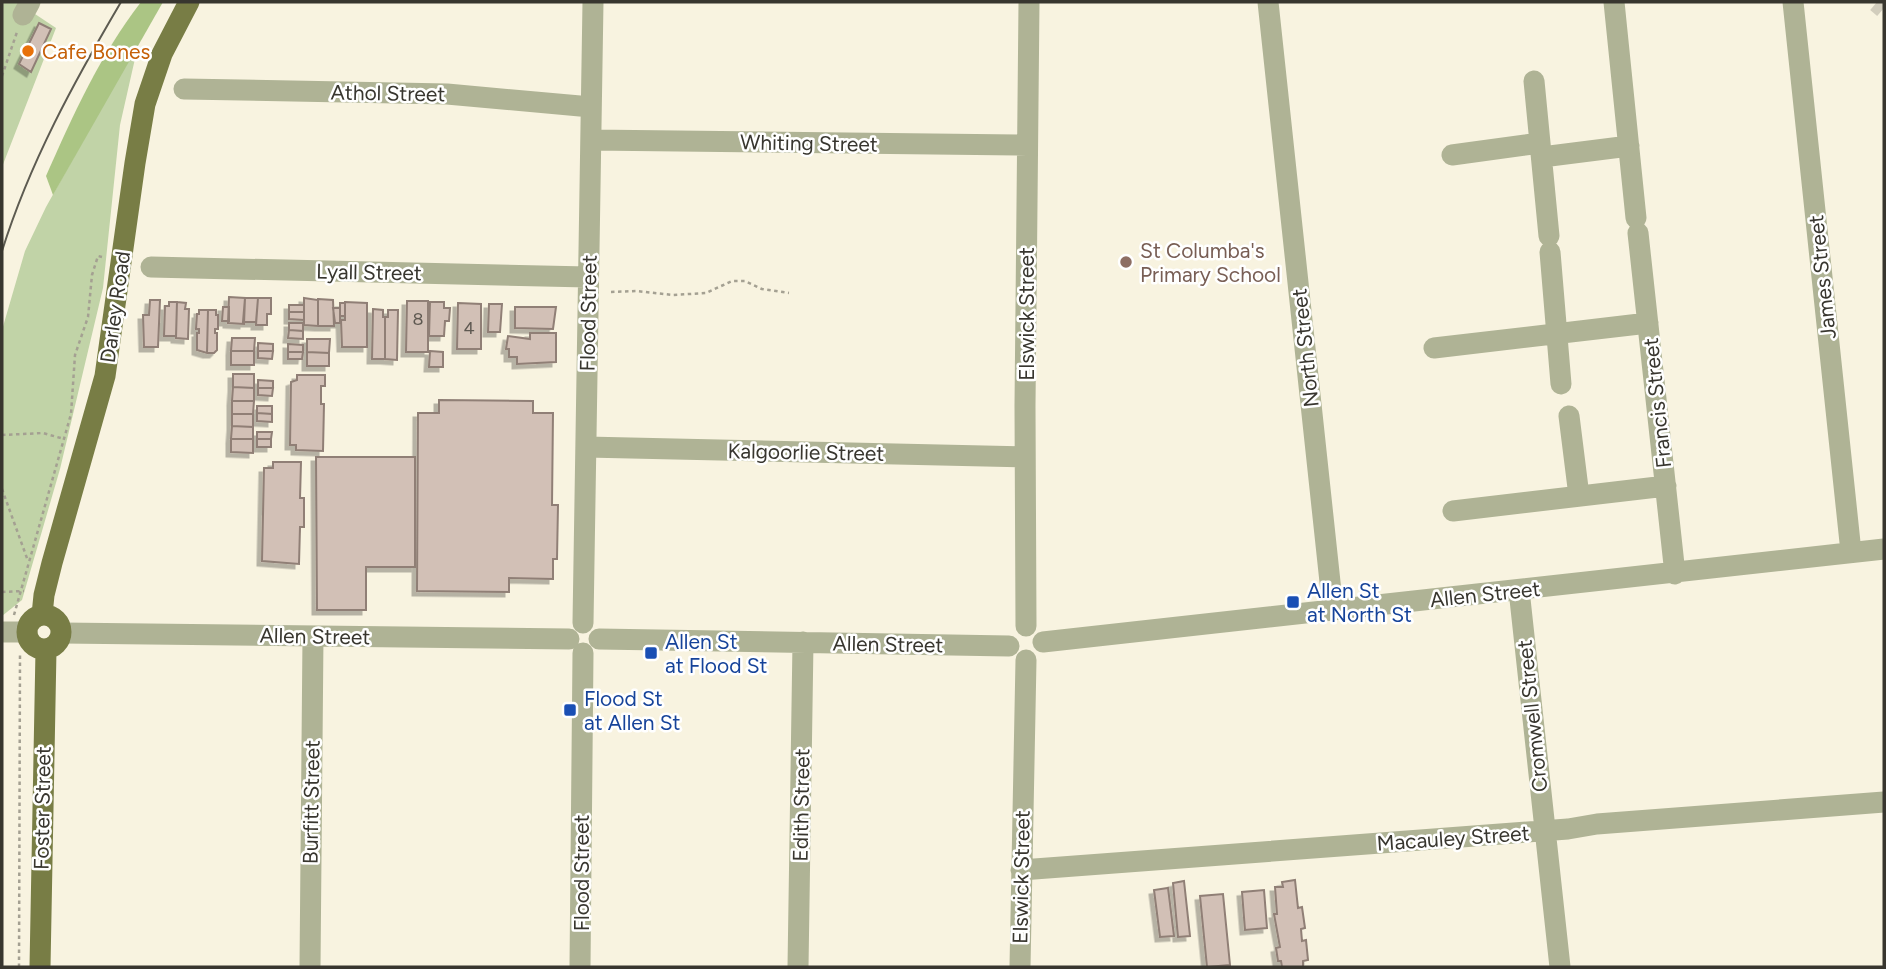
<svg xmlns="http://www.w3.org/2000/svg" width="1886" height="969" font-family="Figtree,sans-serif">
<defs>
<filter id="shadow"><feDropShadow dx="-4.5" dy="4.5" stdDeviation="0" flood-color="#0004"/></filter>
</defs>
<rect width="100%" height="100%" fill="#f8f3e0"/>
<path fill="#c1d3a7" d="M2,2H17L56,28L2,167Z
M139,41L120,125L103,288L60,469L22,600L2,616V330L25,251L46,207Z"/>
<path fill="#abc584" d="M141,2H163L53,195L46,176C73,115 100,55 141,2Z"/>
<path fill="#d2c0b6" stroke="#907f76" stroke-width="2" filter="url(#shadow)" d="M39,23L51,29L31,72L19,64Z
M229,297L245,298L244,324L228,323Z
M245,298H258L256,322H243Z
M258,298H271V314H267V325H256Z
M304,298L318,300V326L304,325Z
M318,299L333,300L334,326H318Z
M150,300H160L158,347H144L143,315H149Z
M407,301H428V352H406Z
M169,302H177L176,336H164L165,306H169Z
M177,302L186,303L185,309H189L188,339L176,338Z
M345,302L367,303V347H342L341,320H345Z
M430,302H444V308H450L449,321H445L444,336H429Z
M340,303H345V316H340Z
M458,303L481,304V349H457Z
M489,304H502L500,332H488Z
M289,305H304V312H289Z
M223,307H229V321H222Z
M515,307H556L553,329L515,328Z
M333,308H340V323H335Z
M373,309L383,310V317H385V359H372Z
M199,310H208L207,353L197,350V333H199V329H196L197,314H199Z
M208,310H216V315H218V329H215V333H217V350L214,353H207Z
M388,310H398L397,360L385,359V317H388Z
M289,312H304V320L289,319Z
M289,323H303V331L289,330Z
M289,330L303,331V339L288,338Z
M530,333H556V362L517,364V357H509V349H506L508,336L530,339Z
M232,338H255L254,351H231Z
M307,339H330L329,353L307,352Z
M258,343L273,344V351H258Z
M288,344L303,345V352H288Z
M231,351H254V365H231Z
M258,351H273L272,359L258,358Z
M430,351L443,352V367H429Z
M288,352H303L302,359H288Z
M307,352L329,353V366H307Z
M233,374H254V388L233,387Z
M297,375H325V386H321V404H324L323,451L296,450V445H290L291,382L297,380Z
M258,380L273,381V388H258Z
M233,387L254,388V401H232Z
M258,388H273L272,396L258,395Z
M439,400L533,401V413H553L552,505H558L557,559H553V579L509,578V592L417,591L418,413H439Z
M232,401H254L253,414H232Z
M257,406H272V414L257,413Z
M257,413L272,414V422L257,421Z
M232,414H253V427L232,426Z
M232,426L253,427V439H231Z
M257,432H272L271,439H257Z
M231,439H253V453L231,452Z
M257,439H271V447H257Z
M316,457H415V567H366V610H317Z
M273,462H301L300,498H304V527H300L299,564L262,561L264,468H273Z
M1295,880L1298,908L1302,907L1305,928L1301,929L1302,941L1306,940L1308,960L1303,961V967H1282L1281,961H1278L1276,948L1280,947L1274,914H1277L1275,887H1283L1282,882Z
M1184,881L1190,936L1178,937L1173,883Z
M1168,888L1174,936L1160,937L1154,890Z
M1264,890L1267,928L1245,930L1242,892Z
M1223,894L1230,965L1207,967L1200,896Z"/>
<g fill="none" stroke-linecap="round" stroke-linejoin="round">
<path stroke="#d2cdbd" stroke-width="21" stroke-dasharray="21 10" stroke-linecap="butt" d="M1877,2L1884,8"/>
<path stroke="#a4a092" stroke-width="2.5" stroke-dasharray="3.5 3.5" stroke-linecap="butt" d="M2,76L17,32
M611,292L636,291L673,295L706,293L732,281H745L762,289L789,293
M2,435L43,433L64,439
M2,489L28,561
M2,592L24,591
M14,615L71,414L75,355L88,317L92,275L98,256L102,257
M19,967L20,655"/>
<path stroke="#afb395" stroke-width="21" d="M1268,2L1333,610
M1614,2L1636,218
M1793,2L1851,552
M23,15L30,2
M1534,81L1549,236
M184,89L447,94L591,107
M591,140L1027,145
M1452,155L1540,143
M1542,157L1629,146
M1638,233L1675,574
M1550,252L1561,384
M151,267L588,277
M1434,348L1648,323
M1569,416L1579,496
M586,447L1025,457
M1453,511L1666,486
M1519,590L1560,967
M583,623L593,2
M1026,626L1025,406L1029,2
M2,632H27
M62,633L569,639
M599,639L1009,646
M1043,642L1884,549
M1021,870L1568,829L1597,824L1884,802
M310,967L313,636
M580,967L583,653
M798,967L803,642
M1020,967L1026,660"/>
<path stroke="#787d45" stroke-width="21" d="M27 632a17 17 0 1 1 34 0a17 17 0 1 1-34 0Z
M42,615L44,595L52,563L105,376L135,163L145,104L162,54L189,2
M40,967L46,650"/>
<path stroke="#5d5b51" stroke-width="2" d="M2,251C30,162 74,82 121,2"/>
</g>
<circle fill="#e8710a" stroke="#fff" stroke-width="2.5" cx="28" cy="51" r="7"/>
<circle fill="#8d6e63" stroke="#fff" stroke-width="2.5" cx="1126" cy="262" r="7"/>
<g fill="#1a4fb4" stroke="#fff" stroke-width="2.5">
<rect x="1286" y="595" width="14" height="14" rx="3.5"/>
<rect x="644" y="646" width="14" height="14" rx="3.5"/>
<rect x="563" y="703" width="14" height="14" rx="3.5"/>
</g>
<g text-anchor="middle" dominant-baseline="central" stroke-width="5" stroke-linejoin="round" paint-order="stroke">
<g font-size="18" fill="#5e5851">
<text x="418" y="319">8</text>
<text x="469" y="328">4</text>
</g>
<g font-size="21" fill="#c56008" stroke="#fff" text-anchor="start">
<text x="42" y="51">Cafe Bones</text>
</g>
<g font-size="21" fill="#38362f" stroke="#fff">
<text transform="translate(388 93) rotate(1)">Athol Street</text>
<text transform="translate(809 143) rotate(1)">Whiting Street</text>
<text transform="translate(369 272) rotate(1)">Lyall Street</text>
<text transform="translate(1822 277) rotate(-96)">James Street</text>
<text transform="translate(115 307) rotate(-82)">Darley Road</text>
<text transform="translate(588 313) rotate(-89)">Flood Street</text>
<text transform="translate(1026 314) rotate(-90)">Elswick Street</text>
<text transform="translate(1305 348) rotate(-96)">North Street</text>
<text transform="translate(1657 403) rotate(-96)">Francis Street</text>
<text transform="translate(806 452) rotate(1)">Kalgoorlie Street</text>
<text transform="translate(1485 594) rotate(-6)">Allen Street</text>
<text transform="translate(315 636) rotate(1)">Allen Street</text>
<text transform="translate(888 644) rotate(1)">Allen Street</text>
<text transform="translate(1532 716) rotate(-96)">Cromwell Street</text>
<text transform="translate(311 802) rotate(-89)">Burfitt Street</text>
<text transform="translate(801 805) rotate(-89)">Edith Street</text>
<text transform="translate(42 808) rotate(-89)">Foster Street</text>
<text transform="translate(1453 838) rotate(-4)">Macauley Street</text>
<text transform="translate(581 873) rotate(-90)">Flood Street</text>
<text transform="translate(1021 877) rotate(-89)">Elswick Street</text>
</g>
<g font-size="21" fill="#785e54" stroke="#fff" text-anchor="start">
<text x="1140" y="250">St Columba's<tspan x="1140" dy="24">Primary School</tspan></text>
</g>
<g font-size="21" fill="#164399" stroke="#fff" text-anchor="start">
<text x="1307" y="590">Allen St<tspan x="1307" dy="24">at North St</tspan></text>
<text x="665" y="641">Allen St<tspan x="665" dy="24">at Flood St</tspan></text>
<text x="584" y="698">Flood St<tspan x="584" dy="24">at Allen St</tspan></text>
</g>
</g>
<rect width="1886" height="969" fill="none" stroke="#38362f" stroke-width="7"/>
</svg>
